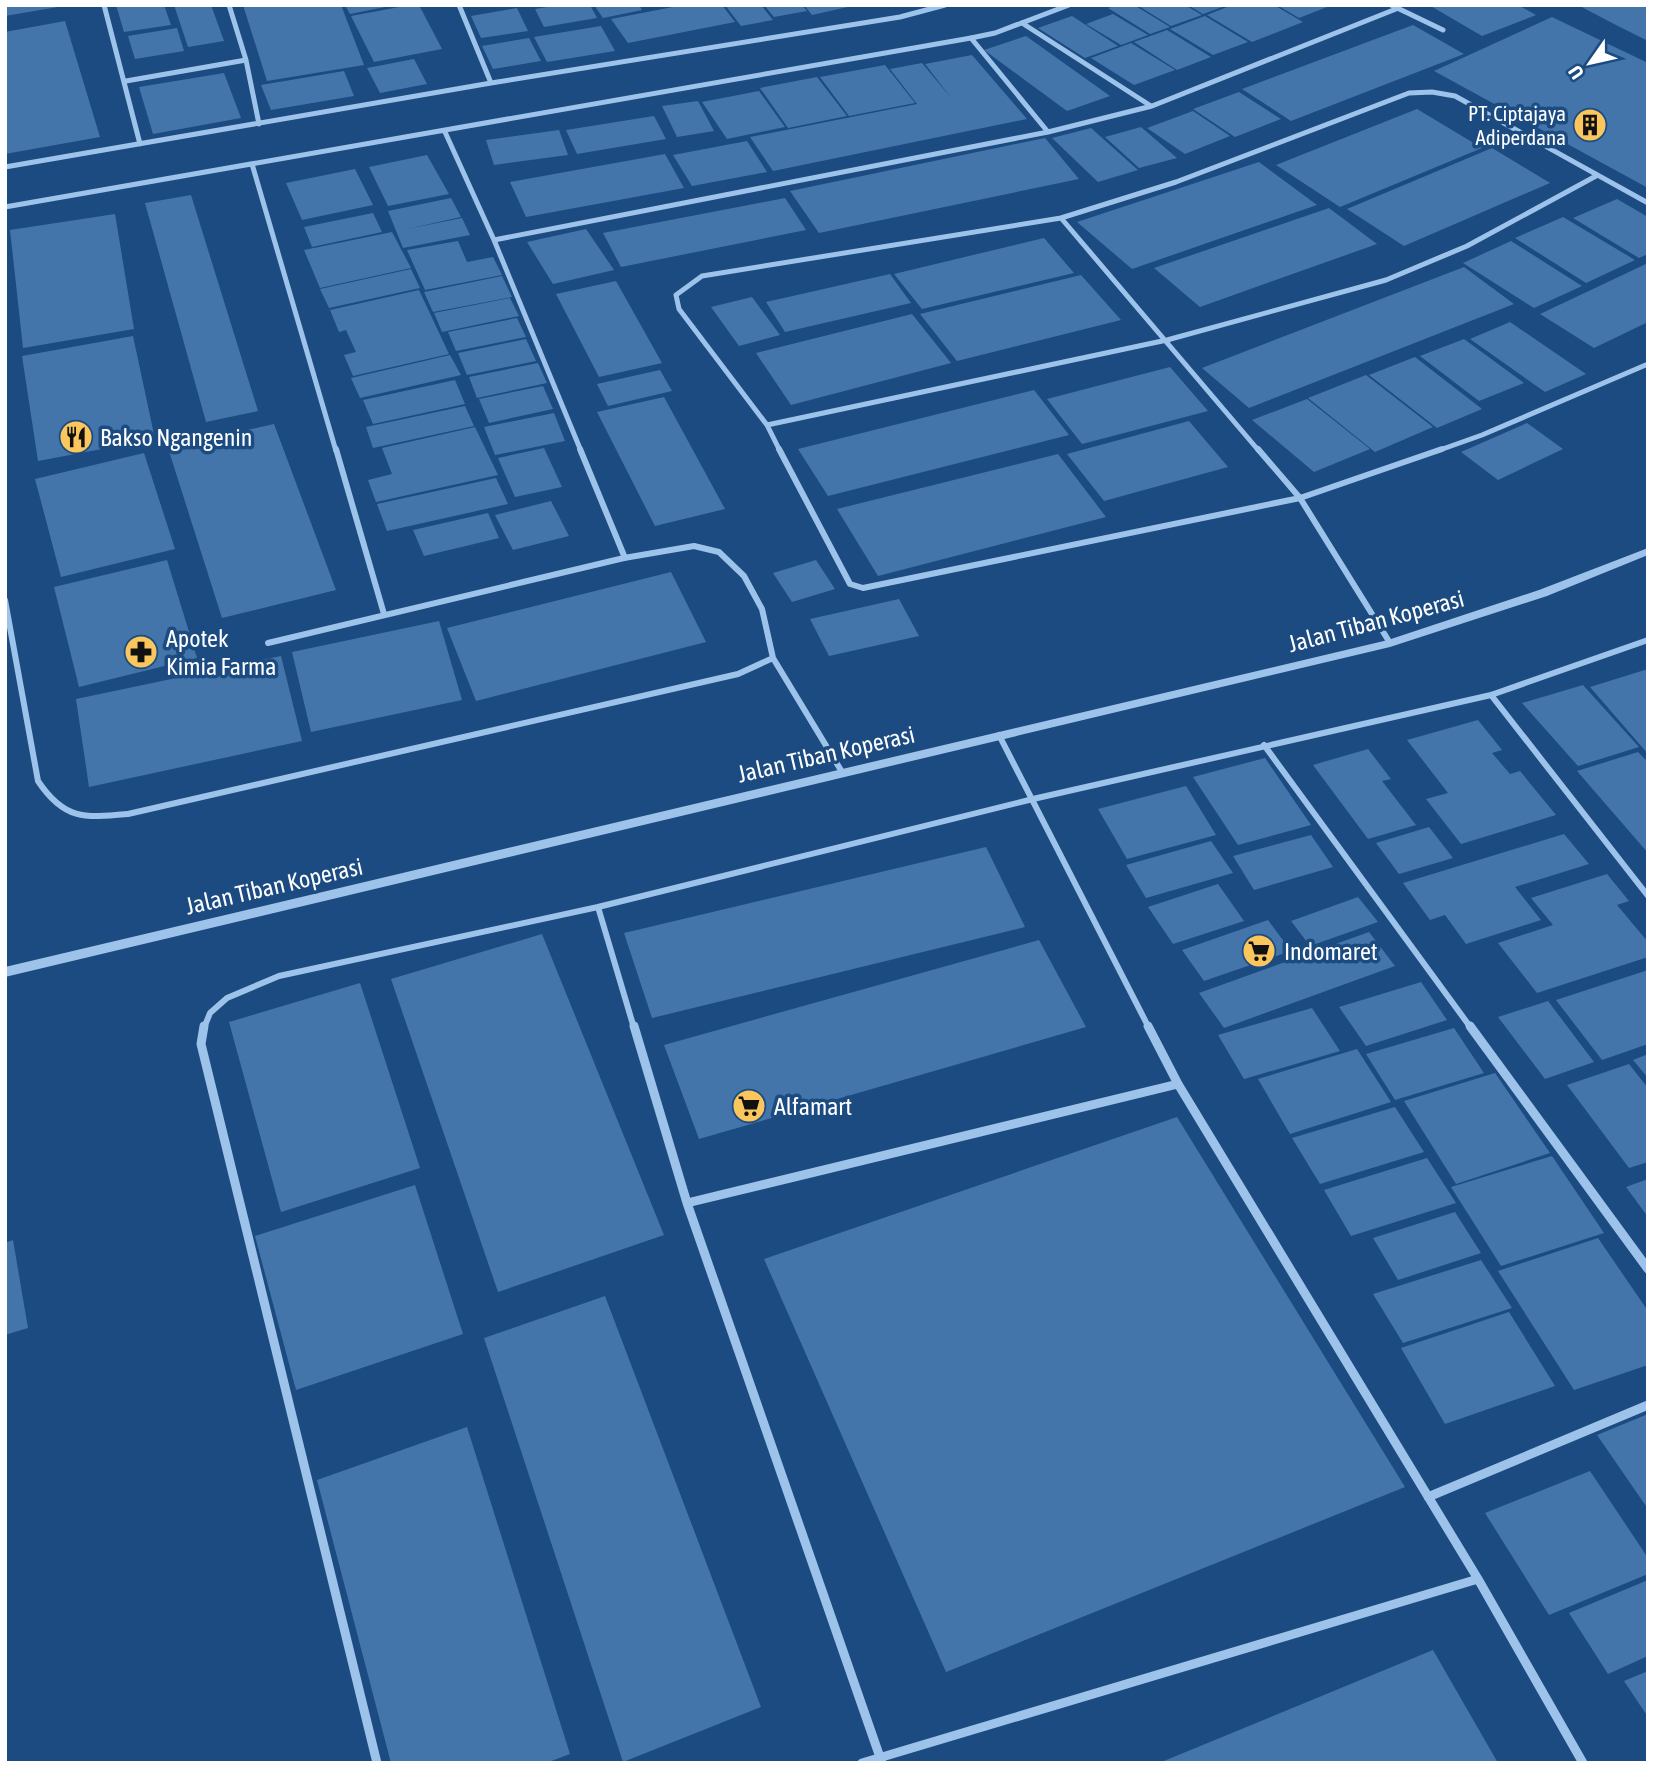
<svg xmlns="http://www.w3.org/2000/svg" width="1653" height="1768" font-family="'Asap Condensed',sans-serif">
<rect width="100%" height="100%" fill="#1b4b80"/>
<path fill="#4475aa" d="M5,5H58V7L5,16Z
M116,5H164L171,25L124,32Z
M174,5H211L224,41L188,47Z
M243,5H341L364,65L267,81Z
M345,5H389L390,6L350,14Z
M410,5H419L442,49L374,62L351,16Z
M560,5H590L597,18L544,27L535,9Z
M594,5H639L642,10L603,18Z
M683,5H722L735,22L628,43L611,19Z
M725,5H761L773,20L741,26Z
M764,5H802L807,11L774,17Z
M804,5H852V6L812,15Z
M1118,5H1134L1170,27L1150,34L1108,8Z
M1137,5H1185L1202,15L1171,26Z
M1188,5H1225V6L1203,14Z
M1232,5H1274L1303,22L1252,42L1207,15Z
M1277,5H1332L1299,18Z
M1429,5H1518L1536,15L1482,36Z
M1578,5H1648V41L1614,24Z
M517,8L528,31L481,38L471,16Z
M1113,14L1148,35L1121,45L1086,24Z
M1072,16L1118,46L1085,58L1038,28Z
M1205,16L1248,42L1213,55L1170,29Z
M1552,17L1648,63V188L1434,71Z
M65,21L100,137L5,154V32Z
M1413,25L1464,54L1291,121L1242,89Z
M601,26L615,51L547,62L534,37Z
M177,28L184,51L135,59L128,36Z
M1167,30L1211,57L1177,70L1134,42Z
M1026,36L1110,96L1067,111L984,50Z
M529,38L541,61L493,69L482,46Z
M1131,43L1175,70L1134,85L1091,58Z
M972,55L1027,119L773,171L750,137L917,104L890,69L922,63L952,99L925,64Z
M414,59L427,84L380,93L367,68Z
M885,65L915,103L849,116L820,77Z
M344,71L354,96L271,110L261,85Z
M224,73L241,118L153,134L139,87Z
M817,77L847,116L788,128L760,88Z
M759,91L785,127L727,139L702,102Z
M1239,92L1281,119L1235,137L1193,109Z
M698,101L714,131L677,137L662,106Z
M1417,109L1482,148L1340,207L1276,165Z
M1193,111L1230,136L1185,154L1147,128Z
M654,116L666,139L577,154L566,130Z
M1141,127L1177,158L1139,168L1105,137Z
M1091,128L1138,170L1098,182L1052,138Z
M559,130L568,155L494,165L486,140Z
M1045,138L1079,179L819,233L790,191Z
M747,141L767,172L692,186L673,155Z
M1492,148L1550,183L1404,246L1347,209Z
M665,154L684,188L526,217L510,182Z
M427,155L449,194L388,206L369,167Z
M1259,162L1317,205L1132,269L1077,222Z
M355,169L373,205L302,220L286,183Z
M191,195L258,411L206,422L145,203Z
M451,198L461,217L407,229L462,218L470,235L403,248L388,211Z
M785,198L806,230L621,267L603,233Z
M1617,199L1648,217V254L1639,258L1573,218Z
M1329,208L1377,244L1200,307L1154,268Z
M373,213L382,232L312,247L304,227Z
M115,214L134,329L23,348L10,230Z
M1563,217L1635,260L1586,283L1515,238Z
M586,229L614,270L553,284L527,242Z
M392,232L411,268L320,288L304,250Z
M1044,238L1074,273L922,309L894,274Z
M458,241L467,262L493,257L502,275L425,290L407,250Z
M1511,241L1582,286L1534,308L1463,263Z
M1648,263V322L1594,348L1540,314Z
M1464,267L1514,304L1249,408L1202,368Z
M411,269L420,288L329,308L320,289Z
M890,274L911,303L785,332L766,302Z
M1081,275L1121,320L957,361L920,314Z
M502,276L512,297L433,312L424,292Z
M616,281L662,363L599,377L556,294Z
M419,290L449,354L353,376L344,355L356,352L346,330L339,332L330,310Z
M752,297L780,335L739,346L711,307Z
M510,298L519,316L442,332L434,313Z
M912,314L951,363L791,405L756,353Z
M517,318L526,337L456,351L448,332Z
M1510,322L1586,374L1545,392L1470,339Z
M133,336L155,439L38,461L22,356Z
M526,339L536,361L467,375L458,353Z
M1464,339L1524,383L1479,401L1420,356Z
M450,355L461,375L360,398L351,378Z
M1415,357L1482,409L1437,428L1369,375Z
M538,363L547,383L477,398L469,377Z
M1170,367L1208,411L1082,444L1047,399Z
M660,370L672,391L608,406L597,384Z
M1366,375L1433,427L1375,452L1308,398Z
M455,380L465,404L373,424L363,400Z
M543,386L553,409L489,423L479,399Z
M1034,390L1069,435L828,496L798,449Z
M664,397L725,509L655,526L597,412Z
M1307,399L1370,449L1314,472L1252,420Z
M465,406L474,426L373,448L366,427Z
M554,413L565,441L495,455L484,427Z
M1189,421L1228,467L1104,501L1067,454Z
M1527,423L1563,449L1498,480L1461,452Z
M274,424L336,590L222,618L168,448Z
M475,427L498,475L376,502L368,480L392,474L382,448Z
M544,448L562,487L515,497L498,458Z
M144,453L175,549L61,577L35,479Z
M1058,454L1106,517L878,576L837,509Z
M496,478L508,504L387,531L377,504Z
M551,501L569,536L513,550L495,515Z
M488,513L499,538L424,556L413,530Z
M167,560L197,658L79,687L54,587Z
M816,560L835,589L792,602L773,573Z
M671,572L706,642L476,701L447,628Z
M899,599L919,636L829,656L810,619Z
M439,621L462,700L311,732L292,652Z
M281,656L302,741L89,787L76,699Z
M1648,669V754L1590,687Z
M1583,685L1639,747L1578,766L1522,703Z
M1478,720L1502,750L1492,753L1510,774L1520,771L1556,815L1461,844L1426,799L1448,793L1407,740Z
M1368,749L1391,779L1382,781L1416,825L1368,839L1313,765Z
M1638,752L1648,762V853L1577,771Z
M1265,758L1311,825L1238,845L1193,777Z
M1186,786L1216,835L1127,859L1098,809Z
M1429,827L1453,858L1399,874L1376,843Z
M1564,834L1589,864L1515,887L1541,920L1466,944L1445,915L1430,920L1403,883Z
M1311,835L1333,867L1254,890L1233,856Z
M1211,841L1233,873L1146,898L1126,865Z
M986,847L1025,927L652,1018L624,933Z
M1607,874L1629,901L1617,905L1648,942V957L1537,993L1498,943L1553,925L1531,898Z
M1218,884L1244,921L1173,944L1148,907Z
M1358,897L1378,922L1310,946L1291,921Z
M1268,920L1291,951L1204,981L1182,950Z
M1369,932L1395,966L1224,1028L1199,993Z
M542,934L664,1235L498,1292L391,979Z
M1039,940L1086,1027L699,1139L664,1045Z
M1648,970V1044L1602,1060L1556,1000Z
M1421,982L1447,1020L1366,1046L1339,1007Z
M360,983L420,1168L281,1212L229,1022Z
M1548,1001L1594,1062L1545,1079L1498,1017Z
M1312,1008L1340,1051L1244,1079L1218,1035Z
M1454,1028L1484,1073L1395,1100L1366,1054Z
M1357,1049L1391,1102L1290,1134L1258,1079Z
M1648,1054V1078L1633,1060Z
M1629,1064L1648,1088V1162L1629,1168L1567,1085Z
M1495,1073L1550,1153L1456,1184L1404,1101Z
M1395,1107L1424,1152L1320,1184L1292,1138Z
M1177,1117L1405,1487L946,1672L764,1259Z
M1552,1156L1604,1233L1501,1266L1451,1187Z
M1427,1158L1456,1203L1351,1236L1324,1190Z
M1648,1179V1217L1626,1187Z
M415,1185L463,1334L296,1390L255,1236Z
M1455,1212L1481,1253L1398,1280L1373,1238Z
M1598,1238L1648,1311V1365L1574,1390L1498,1271Z
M13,1240L28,1328L5,1335V1243Z
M1481,1260L1512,1308L1403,1343L1373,1294Z
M605,1296L761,1707L623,1762L484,1338Z
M1509,1312L1555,1386L1445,1424L1401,1348Z
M1648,1414V1509L1597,1435Z
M467,1427L570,1754L546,1763H391L317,1480Z
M1590,1471L1648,1558V1574L1549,1615L1485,1513Z
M1648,1580V1656L1608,1674L1569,1613Z
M1433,1650L1498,1763H1159Z
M1648,1671V1717L1624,1681Z"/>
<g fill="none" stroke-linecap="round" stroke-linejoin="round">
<path stroke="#9ec3ea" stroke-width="5" d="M104,5L140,144
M229,5L246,60L259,124
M459,5L491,83
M1391,5L1443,30
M1022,23L1151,106
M971,38L1048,132
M126,81L246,60
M445,132L494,240L581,451
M252,164L336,451
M5,167L491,83L900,17L945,5
M5,207L971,38L995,33L1069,5
M1061,218L1259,451
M494,240L1048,132L1152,106L1396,9
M767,425L1167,340L1386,280L1467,246L1596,176
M780,451L767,425L679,309L676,295L702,276L1061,218L1176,182L1409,93L1432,92L1455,96L1648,203
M1437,451L1482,435L1648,364"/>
<path stroke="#9ec3ea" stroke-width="6" d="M336,449L384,614
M580,449L625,558
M779,449L850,584L863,588L1300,498L1442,449
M1258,449L1300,498L1390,643
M5,600L38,781C64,820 84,818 128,814L738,674L773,658L762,609L744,576L719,552L694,546L624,558L268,643
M773,658L842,772
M1491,695L1648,896
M999,735L1149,1028
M1264,745L1471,1028
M598,907L634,1028
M204,1028L210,1013L227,998L279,976L598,907L1033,799L1491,695L1648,640"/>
<path stroke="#9ec3ea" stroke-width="9" d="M204,1026L201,1044L377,1763
M634,1026L687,1203L882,1763
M1148,1026L1178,1084L1478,1579L1583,1763
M1470,1026L1648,1269
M687,1203L1178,1084
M1428,1497L1648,1405
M862,1763L1478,1579"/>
<path fill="#9ec3ea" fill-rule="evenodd" d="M1648,548V555L1547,596L1390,647L5,977V967L1388,640L1539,590Z"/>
</g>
<defs>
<symbol id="building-disc" viewBox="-11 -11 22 22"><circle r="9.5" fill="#fbc65b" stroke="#1b4b80"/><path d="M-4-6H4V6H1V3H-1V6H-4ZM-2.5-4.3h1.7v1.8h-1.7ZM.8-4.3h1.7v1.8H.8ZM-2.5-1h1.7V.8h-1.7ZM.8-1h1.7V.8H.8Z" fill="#111"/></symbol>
<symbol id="restaurant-disc" viewBox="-11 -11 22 22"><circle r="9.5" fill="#fbc65b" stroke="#1b4b80"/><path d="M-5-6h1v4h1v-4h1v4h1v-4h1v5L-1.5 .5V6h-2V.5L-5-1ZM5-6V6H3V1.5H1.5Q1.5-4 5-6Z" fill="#111"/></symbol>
<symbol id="pharmacy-disc" viewBox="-11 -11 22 22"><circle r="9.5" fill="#fbc65b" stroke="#1b4b80"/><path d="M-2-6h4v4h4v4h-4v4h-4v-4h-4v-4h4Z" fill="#111"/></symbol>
<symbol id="supermarket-disc" viewBox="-11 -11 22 22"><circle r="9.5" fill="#fbc65b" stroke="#1b4b80"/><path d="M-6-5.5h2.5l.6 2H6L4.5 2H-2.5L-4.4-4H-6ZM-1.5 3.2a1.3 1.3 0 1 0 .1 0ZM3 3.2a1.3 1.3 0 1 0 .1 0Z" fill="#111"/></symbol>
</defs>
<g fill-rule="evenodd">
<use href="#building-disc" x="1571" y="106" width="38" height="38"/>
<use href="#restaurant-disc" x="57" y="418" width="38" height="38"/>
<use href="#pharmacy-disc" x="122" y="633" width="38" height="38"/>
<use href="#supermarket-disc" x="1240" y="932" width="38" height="38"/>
<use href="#supermarket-disc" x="730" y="1087" width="38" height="38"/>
</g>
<g text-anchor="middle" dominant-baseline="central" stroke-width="7" stroke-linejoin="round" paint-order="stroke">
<g font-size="21" fill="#fff" stroke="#1b4b80" text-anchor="end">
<text x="1566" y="113">PT. Ciptajaya<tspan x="1566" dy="24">Adiperdana</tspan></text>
</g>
<g font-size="24" fill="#fff" stroke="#1b4b80" text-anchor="start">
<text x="100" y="437">Bakso Ngangenin</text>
<text x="166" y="638">Apotek<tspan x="166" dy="28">Kimia Farma</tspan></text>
<text x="1284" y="951">Indomaret</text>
<text x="774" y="1106">Alfamart</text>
</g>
<g font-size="24" fill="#fff" stroke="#1b4b80">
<text transform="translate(1376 621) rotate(-15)">Jalan Tiban Koperasi</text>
<text transform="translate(826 754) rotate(-13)">Jalan Tiban Koperasi</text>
<text transform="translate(274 886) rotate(-13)">Jalan Tiban Koperasi</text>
</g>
</g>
<rect width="1653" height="1768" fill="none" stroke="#ffffff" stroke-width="14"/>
<g transform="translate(1590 63) rotate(236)" stroke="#1b4b80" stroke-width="5" paint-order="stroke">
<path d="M0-5L12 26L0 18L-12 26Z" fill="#ffffff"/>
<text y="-10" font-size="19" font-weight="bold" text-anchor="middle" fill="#ffffff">U</text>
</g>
</svg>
